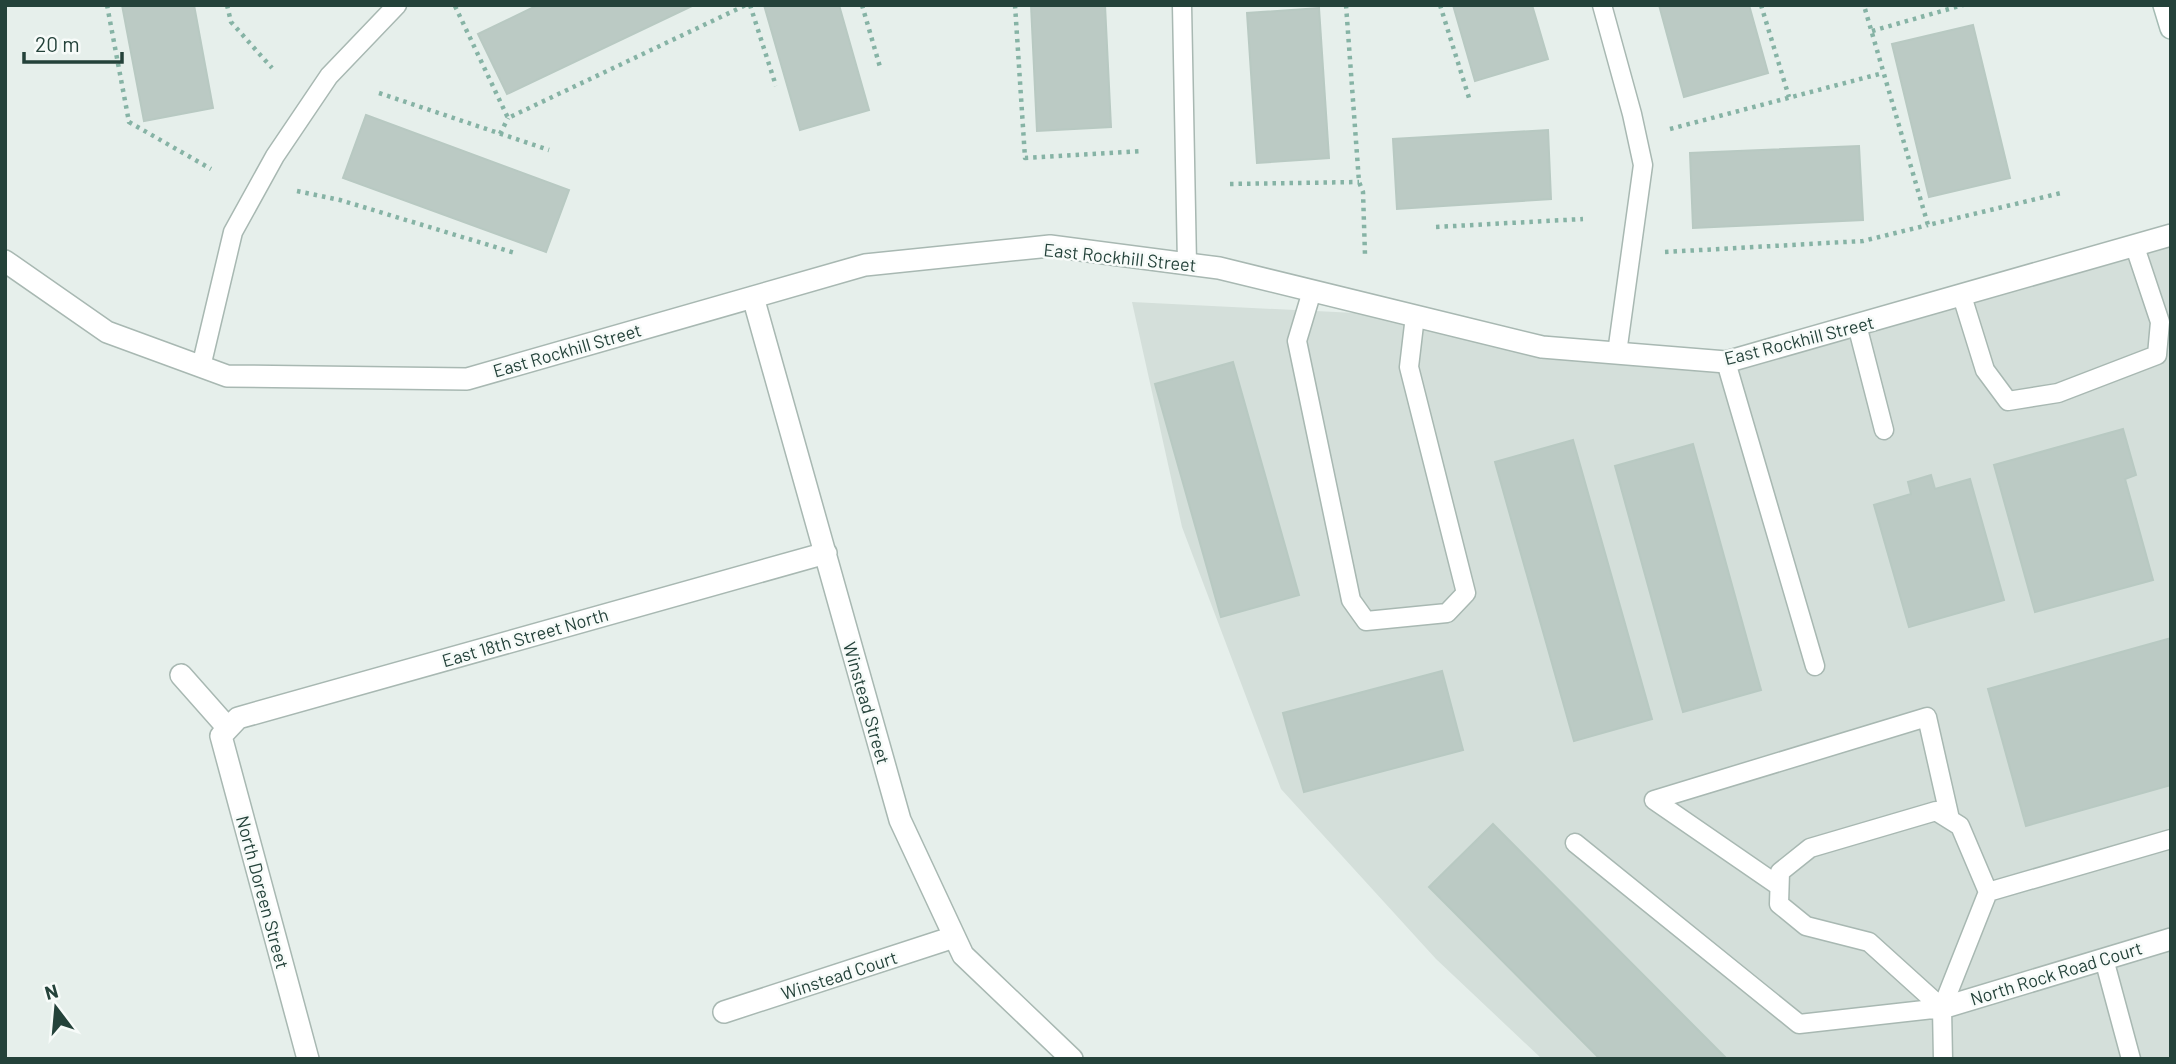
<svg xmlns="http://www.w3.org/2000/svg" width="2176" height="1064" font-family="Barlow,sans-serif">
<rect width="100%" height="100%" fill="#e6efeb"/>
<path fill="#d4dfda" d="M2171,234V1059H1542L1436,959L1281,789L1182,527L1132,302L1416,316L1726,362Z"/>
<path fill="#bbcac4" stroke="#b8c9c2" stroke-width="2" d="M122,5H194L213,108L144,121Z
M538,5H694L507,94L478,34Z
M764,5H839L869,110L800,130Z
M1031,5H1105L1111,127L1037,131Z
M1453,5H1532L1548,59L1475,81Z
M1659,5H1749L1768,73L1684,97Z
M1319,8L1329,158L1257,163L1247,13Z
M1973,25L2010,178L1929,197L1892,44Z
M366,115L569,190L546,252L343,178Z
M1548,130L1551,199L1397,209L1393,139Z
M1859,146L1863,220L1693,228L1690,153Z
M1233,362L1299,595L1221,617L1155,384Z
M2123,429L2136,475L2125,479L2153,580L2035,612L1994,465Z
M1573,440L1652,719L1574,741L1495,462Z
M1693,444L1761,690L1683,712L1615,466Z
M1931,475L1935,489L1970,479L2004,600L1909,627L1874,505L1911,494L1908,482Z
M2171,638V785L2026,826L1988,689Z
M1442,671L1463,750L1304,792L1283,713Z
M1493,824L1727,1059H1600L1429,887Z"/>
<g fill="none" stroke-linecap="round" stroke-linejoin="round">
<defs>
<path id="service" d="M1182,5L1187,264
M1602,5L1632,114L1643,165L1617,353
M1312,291L1297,341L1351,600L1366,621L1447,613L1466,593L1409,367L1415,316
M1962,296L1985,370L2008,401L2058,393L2157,355L2160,322L2135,247
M1857,325L1884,430
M1726,362L1815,666
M201,367L233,232L275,156L329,76L397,5
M1575,843L1799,1024L1942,1008
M1779,886L1654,800L1927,717L1950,819
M2104,959L2131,1059
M1942,1008L1869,942L1806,926L1779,904L1780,872L1810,848L1936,811L1960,826L1988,892
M1943,1059L1942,1008L1988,892L2171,839"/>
<path id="minor" d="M5,261L107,332L227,376L467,379L865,265L1050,246L1219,268L1542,347L1726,362L2171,235
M753,297L900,820L963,955L1072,1059
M181,675L227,727
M1942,1008L2171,939
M724,1012L954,937
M308,1059L221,736L238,718L826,553"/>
<path id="secondary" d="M2164,5L2171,28"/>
</defs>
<use href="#service" stroke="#a8b8b2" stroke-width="21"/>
<use href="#minor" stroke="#a8b8b2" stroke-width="24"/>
<use href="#secondary" stroke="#a4bbb3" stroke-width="24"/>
<path stroke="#86b3a5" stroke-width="4.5" stroke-dasharray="3.5 5" stroke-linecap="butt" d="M107,5L129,122L211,169
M227,5L231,22L272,68
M750,5L776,86
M862,5L880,67
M1015,5L1025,158L1142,151
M1346,5L1359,182L1363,192L1365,255
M1440,5L1470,101
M1761,5L1789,97
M455,6L508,118L746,5
M1865,9L1928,225L2061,193
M1872,31L1963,5
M379,93L549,150
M1670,129L1883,73
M500,134L508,118
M1230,184L1359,182
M297,191L340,200L515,253
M1436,227L1583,219
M1665,252L1863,241L1928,225"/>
<use href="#service" stroke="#fff" stroke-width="18"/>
<use href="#minor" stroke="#fff" stroke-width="21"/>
<use href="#secondary" stroke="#fff" stroke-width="21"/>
</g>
<g text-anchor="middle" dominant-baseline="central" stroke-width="5" stroke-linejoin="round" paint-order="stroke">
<g font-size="18" fill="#24423a" stroke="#f7fbf9">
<text transform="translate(1120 257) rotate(6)">East Rockhill Street</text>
<text transform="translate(1799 340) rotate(-14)">East Rockhill Street</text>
<text transform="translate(567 350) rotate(-16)">East Rockhill Street</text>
<text transform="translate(525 637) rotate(-16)">East 18th Street North</text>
<text transform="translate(867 703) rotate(74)">Winstead Street</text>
<text transform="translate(263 892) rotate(75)">North Doreen Street</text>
<text transform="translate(2056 973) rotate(-17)">North Rock Road Court</text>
<text transform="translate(839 975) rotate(-18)">Winstead Court</text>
</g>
</g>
<rect width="2176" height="1064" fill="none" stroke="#24423a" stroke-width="14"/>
<g transform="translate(56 1008) rotate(344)" stroke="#f7fbf9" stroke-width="5" paint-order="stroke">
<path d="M0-5L12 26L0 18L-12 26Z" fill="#24423a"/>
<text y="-10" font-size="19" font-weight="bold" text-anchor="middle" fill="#24423a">N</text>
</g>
<path d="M24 52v10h98v-10" fill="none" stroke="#24423a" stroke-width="3.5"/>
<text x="35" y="52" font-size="21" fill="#24423a" stroke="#f7fbf9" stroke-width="5" paint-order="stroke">20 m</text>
</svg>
